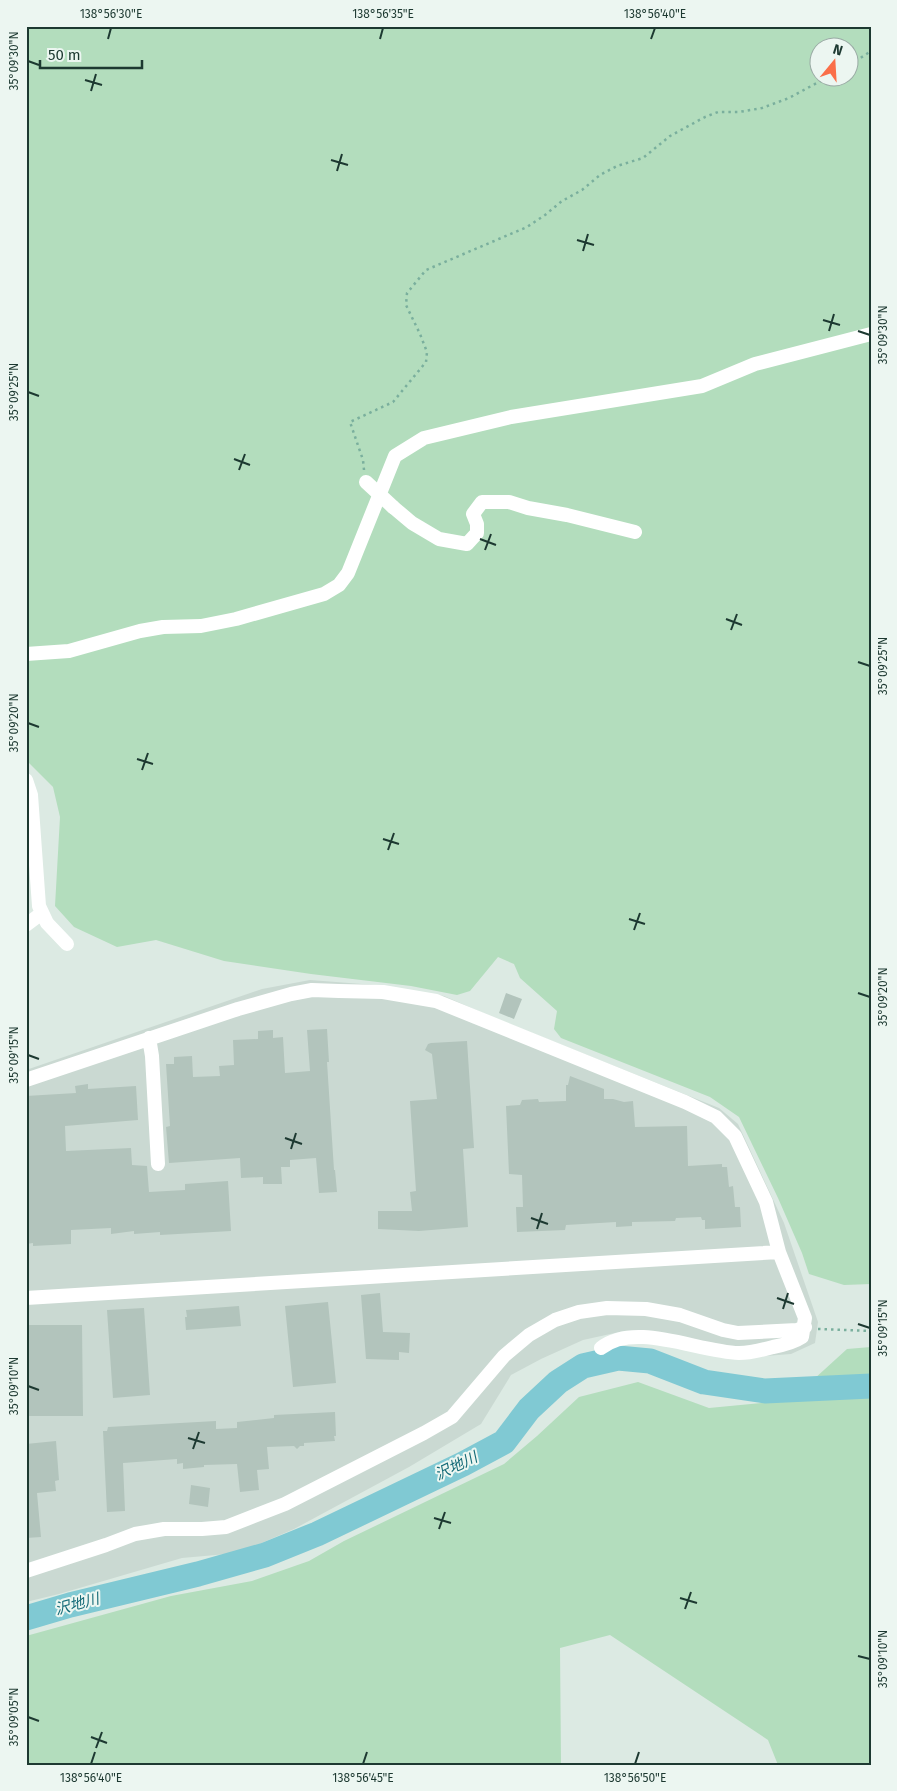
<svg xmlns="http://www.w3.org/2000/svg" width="897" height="1791" font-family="'Fira Sans','Noto Sans JP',sans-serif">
<rect width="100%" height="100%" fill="#dceae3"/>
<path fill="#cad9d2" d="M310,980L375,985L444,996L490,1016L719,1108L738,1124L784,1223L818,1322L815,1343L791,1354L741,1358L670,1336L624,1331L583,1340L541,1359L511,1375L481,1424L409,1467L294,1529L238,1553L182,1558L59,1594L26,1602V1070L262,989Z"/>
<path fill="#b3ddbd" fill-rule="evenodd" d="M26,26H871V1284L844,1285L809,1274L802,1253L778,1198L739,1117L710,1097L561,1038L554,1029L557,1011L520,978L514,964L498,957L470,991L457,995L411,986L311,974L224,961L156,940L117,947L74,927L55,906L60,817L53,787L26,760ZM820,48H850V78H820Z
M871,1347V1765H778L768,1740L610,1635L560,1648L561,1765H26V1636L171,1596L252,1581L309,1561L344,1541L504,1464L537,1436L579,1397L638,1382L709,1408L791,1400L847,1349Z"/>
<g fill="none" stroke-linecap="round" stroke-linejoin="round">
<path stroke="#80c9d3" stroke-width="25" d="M26,1618L70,1605L198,1574L265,1555L317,1534L463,1464L504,1442L529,1409L558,1382L583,1366L618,1358L650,1361L704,1382L765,1391L871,1386"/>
</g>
<path fill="#b2c4bc" d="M506,993L522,999L514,1019L499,1013Z
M327,1029L329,1062H327L334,1170H335L337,1192L319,1193L316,1158L290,1160V1167H281L282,1184H263V1177L241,1178L240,1158L169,1163L166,1127L170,1126L166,1064H174V1057L192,1056L193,1077L220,1076L219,1066L234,1065L233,1040L258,1039V1031L273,1030V1038L283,1037L285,1073L310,1071L307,1030Z
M467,1041L474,1148L463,1149L468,1227L419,1231L378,1229V1211H412L410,1192L416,1191L410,1101L437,1099L432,1054L425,1050L428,1044L431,1043Z
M570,1076L604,1089V1099H613L624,1102L633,1101L635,1127L687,1126L688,1166L722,1164V1167H727L729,1187L733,1186L735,1207H740L741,1227L705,1229V1220H702L701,1217L676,1218L675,1221L632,1222V1226L616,1227V1222L566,1225L565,1230L517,1232L516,1207H523L522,1175L509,1174L506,1106L520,1105L522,1100L538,1099L539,1102L566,1101V1085H568Z
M88,1084V1089L136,1086L138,1120L65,1126L66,1151L131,1148L132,1165L147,1166L149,1192L185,1190V1184L228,1181L231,1231L160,1235V1232L134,1234V1231L111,1234V1228L71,1230V1244L33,1246V1243L26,1244V1171H29L26,1127V1096L76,1093L75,1086Z
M380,1293L383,1332L410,1333L409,1353L399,1352V1360L366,1359L361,1295Z
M328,1302L336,1383L293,1387L285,1306Z
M239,1306L241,1326L186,1330L185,1317H187L186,1310Z
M144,1308L150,1395L113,1398L107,1310Z
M26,1325H82L83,1416H27Z
M335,1412L336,1436H334L335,1441L304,1443V1446H300L297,1449L294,1446L267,1447L269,1469L257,1470L259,1490L240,1492L237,1464L204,1465V1467L183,1469V1463L177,1464V1459L123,1463L125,1511L107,1512L103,1431H107L108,1427L216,1421V1429L237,1428V1422L274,1418V1415Z
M56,1441L59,1480L55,1481L56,1491L37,1493L41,1537L26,1538V1444Z
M191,1485L210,1488L208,1507L189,1504Z"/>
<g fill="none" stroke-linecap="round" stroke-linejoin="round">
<path stroke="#7aaf9d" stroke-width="2.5" stroke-dasharray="2.5 4" stroke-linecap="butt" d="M850,65L871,51
M364,470L363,460L350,422L393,402L426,362L427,352L420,334L406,305L407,293L426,270L527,227L545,215L562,201L582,190L600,175L617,166L643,158L670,136L705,117L718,112H739L762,108L789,98L826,78
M818,1329L871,1331"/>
<path stroke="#fff" stroke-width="14" d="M393,507L412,523L439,539L467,544L477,533V524L473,514L482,502H509L528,508L567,515L635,532
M26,654L69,651L140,631L163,627L201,626L236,619L324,594L339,585L348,573L395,456L424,438L511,417L702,386L755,364L871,334
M26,780L31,795L39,906L47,923L67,944
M26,925L42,913
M149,1038L152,1056L158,1164
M26,1080L238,1009L291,994L312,990L339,991L383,992L436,1001L685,1102L716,1117L735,1136L766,1202L779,1252L805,1318L802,1337C793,1343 784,1345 773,1347C762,1350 750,1353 739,1353C698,1352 635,1321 601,1348
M26,1298L779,1252
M26,1571L106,1545L135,1534L164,1529H202L226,1527L285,1504L424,1433L452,1417L504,1356L529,1335L555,1320L579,1312L607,1308L646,1309L680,1315L723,1330L738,1333L797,1330L805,1327"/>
<path stroke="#fff" stroke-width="14" d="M366,482L393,507"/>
</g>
<path fill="none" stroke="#1d3931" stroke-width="2" d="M108,39L111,28M380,39L383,28M651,39L655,28M28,61L39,65M85,80L102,85M91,91L96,74M331,160L348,165M337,171L342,154M577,240L594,245M583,251L588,234M823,320L840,325M829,331L834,314M858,331L870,335M28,392L39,396M234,459L250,465M239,470L245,454M480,539L496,545M485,550L491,534M726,619L742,625M731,630L737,614M858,662L870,666M28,723L39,727M137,759L153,764M142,770L148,753M383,839L399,844M388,850L394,833M629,919L645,924M634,930L640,913M858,993L870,997M28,1055L39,1059M285,1138L302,1144M291,1149L296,1133M531,1218L548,1224M537,1229L542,1213M777,1298L794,1304M783,1309L788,1293M858,1324L870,1328M28,1386L39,1390M188,1438L205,1443M193,1449L199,1432M434,1518L451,1523M439,1529L445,1512M680,1598L697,1603M685,1609L691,1592M858,1656L870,1659M28,1717L39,1721M91,1737L107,1743M96,1748L102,1732M91,1764L95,1752M363,1764L367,1752M635,1764L639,1752"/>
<g text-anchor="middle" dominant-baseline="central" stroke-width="4" stroke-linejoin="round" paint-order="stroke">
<g font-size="15" font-style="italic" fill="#156b78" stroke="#ecf6f1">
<text transform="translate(456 1466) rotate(-26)">沢地川</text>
<text transform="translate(77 1604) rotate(-15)">沢地川</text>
</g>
</g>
<rect width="897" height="1791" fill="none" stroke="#ecf6f1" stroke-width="55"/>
<g transform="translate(834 62) rotate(18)"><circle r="24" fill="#ecf6f1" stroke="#99aaa4"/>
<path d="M0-4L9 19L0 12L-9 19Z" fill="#fa6f49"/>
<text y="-8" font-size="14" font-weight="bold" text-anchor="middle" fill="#1d3931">N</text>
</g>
<path d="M40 60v8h102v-8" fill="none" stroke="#1d3931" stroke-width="2.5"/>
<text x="48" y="60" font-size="15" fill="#1d3931" stroke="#ecf6f1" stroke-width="4" paint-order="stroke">50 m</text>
<rect x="28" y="28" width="842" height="1736" fill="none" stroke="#1d3931" stroke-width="2"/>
<g font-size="12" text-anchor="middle" fill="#1d3931">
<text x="111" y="18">138°56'30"E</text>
<text x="383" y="18">138°56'35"E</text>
<text x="655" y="18">138°56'40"E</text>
<text transform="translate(14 61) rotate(-90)" y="4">35°09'30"N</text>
<text transform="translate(883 335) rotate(-90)" y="4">35°09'30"N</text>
<text transform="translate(14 392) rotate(-90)" y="4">35°09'25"N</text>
<text transform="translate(883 666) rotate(-90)" y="4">35°09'25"N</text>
<text transform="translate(14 723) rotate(-90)" y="4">35°09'20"N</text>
<text transform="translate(883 997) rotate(-90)" y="4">35°09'20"N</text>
<text transform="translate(14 1055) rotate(-90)" y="4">35°09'15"N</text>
<text transform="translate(883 1328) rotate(-90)" y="4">35°09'15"N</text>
<text transform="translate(14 1386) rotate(-90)" y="4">35°09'10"N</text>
<text transform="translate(883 1659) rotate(-90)" y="4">35°09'10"N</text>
<text transform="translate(14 1717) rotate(-90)" y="4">35°09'05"N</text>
<text x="91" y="1782">138°56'40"E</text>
<text x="363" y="1782">138°56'45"E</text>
<text x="635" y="1782">138°56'50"E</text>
</g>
</svg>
